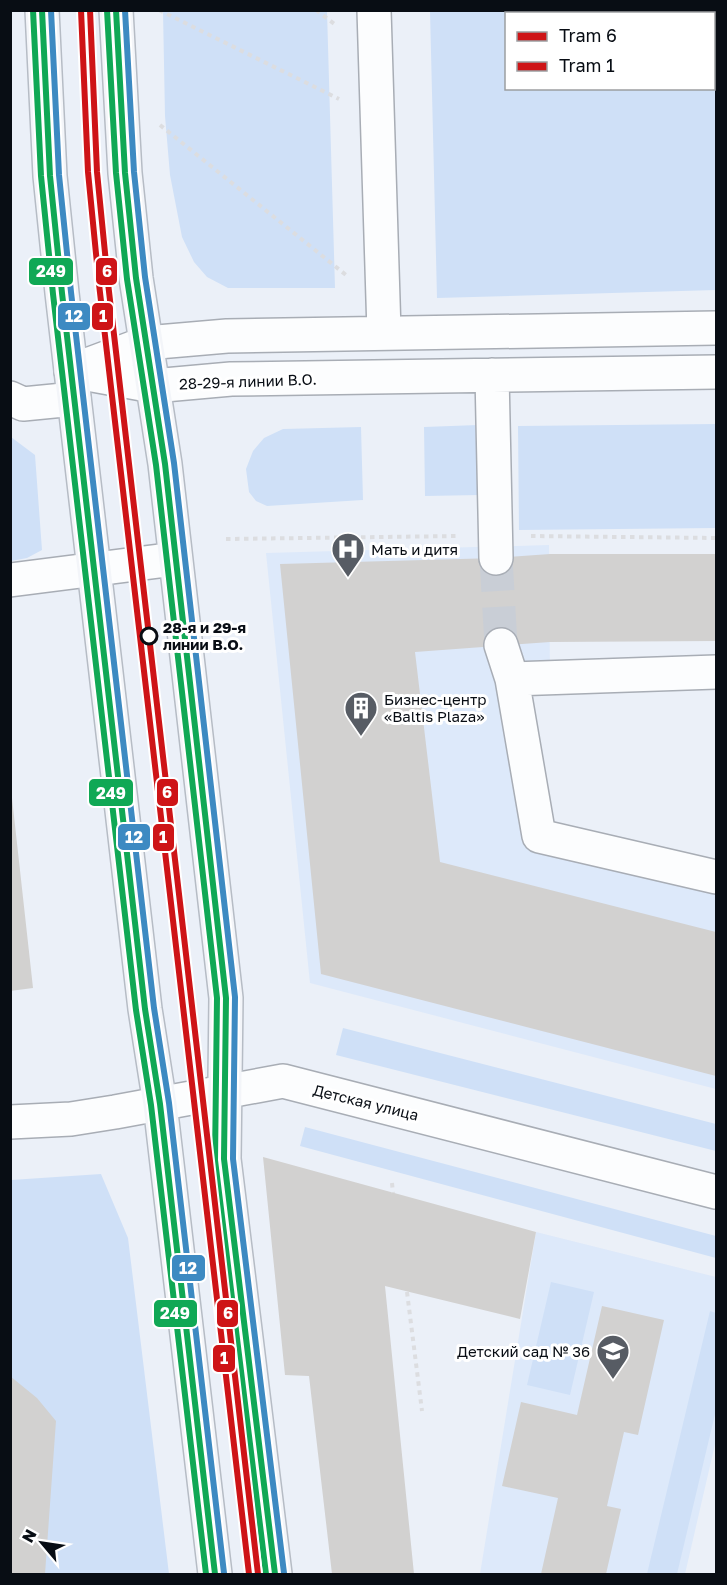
<svg xmlns="http://www.w3.org/2000/svg" width="727" height="1585" font-family="'Golos Text',sans-serif">
<rect width="100%" height="100%" fill="#ebf0f8"/>
<path fill="#dde9fa" d="M549,545L550,686L511,687L533,845L716,891V1089L310,983L266,553Z
M536,1232L716,1277V1440L685,1574H480Z"/>
<path fill="#cfe0f7" fill-rule="evenodd" d="M163,11H327L335,288H228L207,277L194,262L182,237L170,175L165,116Z
M430,11H716V290L437,298ZM506,14H714V88H506Z
M716,424V528L519,530L518,426Z
M478,425L480,495L425,496L424,427Z
M361,427L363,500L267,506L256,501L249,492L246,469L253,451L264,438L283,429Z
M11,437L35,455L42,550L27,558L11,561Z
M343,1028L716,1124V1151L336,1055Z
M305,1127L716,1236V1258L300,1146Z
M101,1174L128,1238L169,1574H11V1180Z
M551,1282L594,1292L570,1395L527,1385Z
M710,1311L716,1313V1410L677,1574H647Z"/>
<path fill="#d2d1d0" d="M550,554H716V641L550,642L415,652L440,862L716,932V1076L321,974L280,564L496,558Z
M10,798H12L33,988L10,991Z
M263,1157L536,1232L520,1319L385,1286L414,1574H332L309,1376L285,1375Z
M602,1306L664,1320L638,1435L624,1432L607,1506L621,1509L606,1574H541L558,1498L502,1486L521,1402L577,1415Z
M10,1376L37,1398L56,1421L45,1574H10Z"/>
<g fill="none" stroke-linecap="round" stroke-linejoin="round">
<path stroke="#c9ced6" stroke-width="33" stroke-dasharray="33 16" stroke-linecap="butt" d="M496,558L501,645"/>
<defs>
<path id="minor" d="M374,10L384,332
M71,371L146,343L227,336L716,328
M71,371L153,386L231,379L716,372
M492,375L496,558
M10,398L23,404L74,399
M10,580L175,559
M501,645L512,679L539,836L716,877
M512,679L716,672
M10,1122L71,1119L115,1112L283,1081L716,1192"/>
<path id="major" d="M42,10L50,176L62,293L145,1009L160,1104L215,1574
M116,10L125,173L136,278L165,464L226,998L224,1159L275,1574"/>
</defs>
<use href="#minor" stroke="#a8adb5" stroke-width="36"/>
<use href="#major" stroke="#b6bcc5" stroke-width="36"/>
<path stroke="#dcdde0" stroke-width="4" stroke-dasharray="4.5 4.5" stroke-linecap="butt" d="M159,10L339,99
M316,10L337,26
M160,125L346,275
M531,536L716,538
M226,539L458,536
M392,1183L393,1193
M407,1292L422,1411"/>
<use href="#minor" stroke="#fcfdfe" stroke-width="33"/>
<use href="#major" stroke="#f3f5f9" stroke-width="33"/>
<defs>
<path id="bus-1" d="M42,10L50,176L62,293L145,1009L160,1104L215,1574
M116,10L125,173L136,278L165,464L226,998L224,1159L275,1574"/>
<path id="bus-2" d="M33,10L41,176L53,294L136,1010L151,1105L206,1574
M107,10L116,173L127,279L156,465L217,998L215,1160L266,1574"/>
<path id="bus-3" d="M51,10L59,175L71,292L154,1008L169,1103L224,1573
M125,10L134,172L145,277L174,463L235,997L233,1159L284,1573"/>
</defs>
<use href="#bus-1" stroke="#fff" stroke-width="10"/>
<use href="#bus-2" stroke="#fff" stroke-width="10"/>
<use href="#bus-3" stroke="#fff" stroke-width="10"/>
<use href="#bus-1" stroke="#10a855" stroke-width="6"/>
<use href="#bus-2" stroke="#10a855" stroke-width="6"/>
<use href="#bus-3" stroke="#3d8ac2" stroke-width="6"/>
<defs>
<path id="tram-1" d="M90,10L97,172L108,283L258,1574"/>
<path id="tram-2" d="M81,10L88,172L99,284L249,1574"/>
</defs>
<use href="#tram-1" stroke="#fff" stroke-width="10"/>
<use href="#tram-2" stroke="#fff" stroke-width="10"/>
<use href="#tram-1" stroke="#ce1417" stroke-width="6"/>
<use href="#tram-2" stroke="#ce1417" stroke-width="6"/>
</g>
<defs>
<symbol id="hospital-pin" viewBox="-11 -11 22 30"><path d="M0 17L-7.5 6A9.5 9.5 0 1 1 7.5 6Z" fill="#575c64" stroke="#fff"/><path d="M-5-5h3v3.5h4V-5h3V5h-3V1.5h-4V5h-3Z" fill="#fff"/></symbol>
<symbol id="building-pin" viewBox="-11 -11 22 30"><path d="M0 17L-7.5 6A9.5 9.5 0 1 1 7.5 6Z" fill="#575c64" stroke="#fff"/><path d="M-4-6H4V6H1V3H-1V6H-4ZM-2.5-4.3h1.7v1.8h-1.7ZM.8-4.3h1.7v1.8H.8ZM-2.5-1h1.7V.8h-1.7ZM.8-1h1.7V.8H.8Z" fill="#fff"/></symbol>
<symbol id="school-pin" viewBox="-11 -11 22 30"><path d="M0 17L-7.5 6A9.5 9.5 0 1 1 7.5 6Z" fill="#575c64" stroke="#fff"/><path d="M0-5L7-2L0 1L-7-2ZM-4 1L0 2.5L4 1V4Q0 6-4 4Z" fill="#fff"/></symbol>
</defs>
<g fill-rule="evenodd">
<use href="#hospital-pin" x="329" y="530" width="38" height="52"/>
<use href="#building-pin" x="342" y="689" width="38" height="52"/>
<use href="#school-pin" x="594" y="1332" width="38" height="52"/>
</g>
<circle fill="#fff" stroke="#080d14" stroke-width="3" cx="149" cy="636" r="8"/>
<g text-anchor="middle" dominant-baseline="central" stroke-width="6" stroke-linejoin="round" paint-order="stroke">
<g font-size="15" fill="#080d14" stroke="#fff">
<text transform="translate(248 381) rotate(-2)">28-29-я линии В.О.</text>
<text transform="translate(366 1102) rotate(14)">Детская улица</text>
</g>
<g font-size="15" fill="#080d14" stroke="#fff" text-anchor="start">
<text x="371" y="549">Мать и дитя</text>
<text x="384" y="699">Бизнес-центр<tspan x="384" dy="17">«Baltis Plaza»</tspan></text>
<text x="590" y="1351" text-anchor="end">Детский сад № 36</text>
</g>
<g font-size="15" font-weight="bold" fill="#080d14" stroke="#fff" text-anchor="start">
<text x="163" y="627">28-я и 29-я<tspan x="163" dy="17">линии В.О.</tspan></text>
</g>
</g>
<g stroke="#fff" stroke-width="2">
<rect x="95" y="257" width="23" height="29" rx="6" fill="#ce1417"/>
<rect x="28" y="257" width="46" height="29" rx="6" fill="#10a855"/>
<rect x="57" y="302" width="34" height="29" rx="6" fill="#3d8ac2"/>
<rect x="91" y="302" width="23" height="29" rx="6" fill="#ce1417"/>
<rect x="156" y="778" width="23" height="29" rx="6" fill="#ce1417"/>
<rect x="88" y="778" width="46" height="29" rx="6" fill="#10a855"/>
<rect x="117" y="823" width="34" height="28" rx="6" fill="#3d8ac2"/>
<rect x="152" y="823" width="23" height="29" rx="6" fill="#ce1417"/>
<rect x="171" y="1254" width="35" height="28" rx="6" fill="#3d8ac2"/>
<rect x="153" y="1299" width="45" height="29" rx="6" fill="#10a855"/>
<rect x="216" y="1299" width="23" height="29" rx="6" fill="#ce1417"/>
<rect x="212" y="1344" width="24" height="29" rx="6" fill="#ce1417"/>
</g>
<g font-size="16" text-anchor="middle" font-weight="bold" fill="#fff">
<text x="107" y="277">6</text>
<text x="51" y="277">249</text>
<text x="74" y="322">12</text>
<text x="103" y="322">1</text>
<text x="167" y="798">6</text>
<text x="111" y="799">249</text>
<text x="134" y="843">12</text>
<text x="163" y="843">1</text>
<text x="188" y="1274">12</text>
<text x="175" y="1319">249</text>
<text x="228" y="1319">6</text>
<text x="224" y="1364">1</text>
</g>
<rect width="727" height="1585" fill="none" stroke="#080d14" stroke-width="24"/>
<rect x="505" y="12" width="210" height="78" fill="#ffffff" stroke="#9c9ea1" stroke-width="1.5"/>
<rect x="517" y="32" width="30" height="9" fill="#ce1417" stroke="#9c9ea1" stroke-width="1.5"/>
<text x="559" y="42" font-size="18" fill="#080d14">Tram 6</text>
<rect x="517" y="62" width="30" height="9" fill="#ce1417" stroke="#9c9ea1" stroke-width="1.5"/>
<text x="559" y="72" font-size="18" fill="#080d14">Tram 1</text>
<g transform="translate(42 1543) rotate(299)" stroke="#ffffff" stroke-width="4.5" paint-order="stroke">
<path d="M0-4.5L10 22L0 15L-10 22Z" fill="#080d14"/>
<text y="-9" font-size="16" font-weight="bold" text-anchor="middle" fill="#080d14">N</text>
</g>
</svg>
